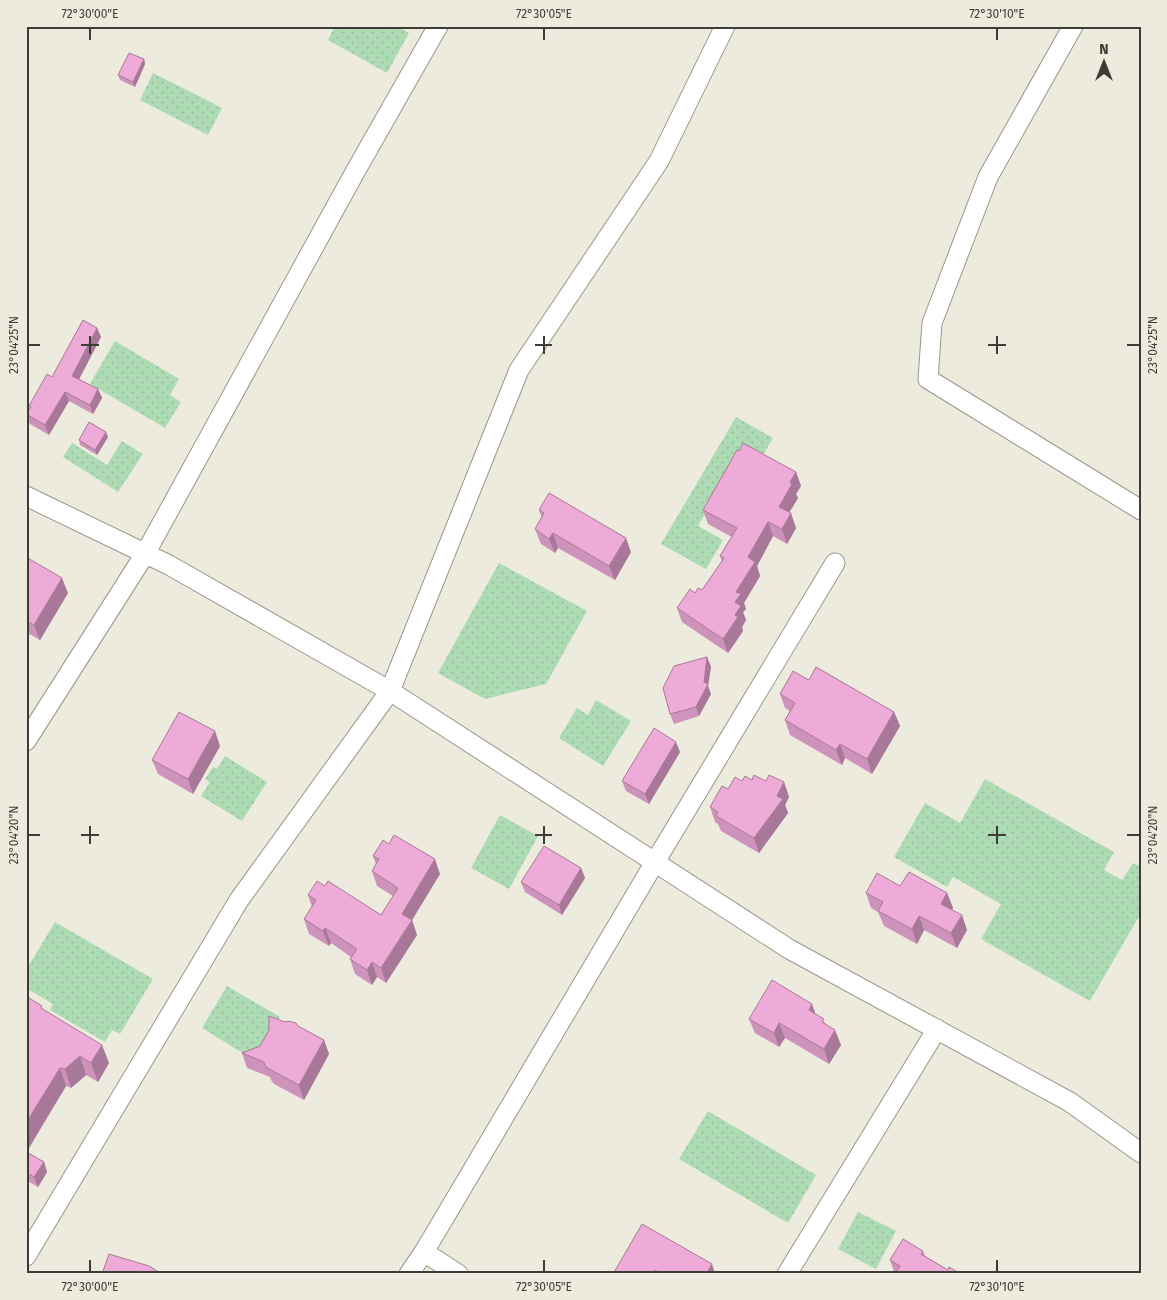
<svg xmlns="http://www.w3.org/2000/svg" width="1167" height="1300" font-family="'Fira Sans',sans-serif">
<defs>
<pattern id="grass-dots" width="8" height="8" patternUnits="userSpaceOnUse" patternTransform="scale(1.25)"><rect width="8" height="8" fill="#addbb4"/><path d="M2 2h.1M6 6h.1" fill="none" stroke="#96bd9b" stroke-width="1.8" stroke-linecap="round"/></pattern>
</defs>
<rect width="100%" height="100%" fill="#edebdd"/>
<path fill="url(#grass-dots)" d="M335,26H397L409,33L387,73L328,40Z
M153,73L222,108L208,135L140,100Z
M115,341L179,379L170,395L181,402L165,428L90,384Z
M736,417L773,438L763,455L746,445L698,526L723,540L706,569L661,544Z
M122,441L143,454L118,492L63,457L72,443L107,465Z
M499,563L587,611L546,684L485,699L438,673Z
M596,700L631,721L603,766L559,738L577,708L588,715Z
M225,756L267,782L242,821L201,796L210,782L205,779L213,767L217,769Z
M985,779L1114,852L1104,870L1122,880L1133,863L1141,867V913L1090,1001L981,939L1001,904L953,877L947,887L894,857L925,803L960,823Z
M500,815L538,836L509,889L471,868Z
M55,922L153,979L120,1034L112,1030L105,1042L50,1010L53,1004L26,988V970Z
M227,986L280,1017L254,1060L202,1028Z
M708,1111L816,1175L788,1223L679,1159Z
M858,1212L896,1231L876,1269L838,1249Z"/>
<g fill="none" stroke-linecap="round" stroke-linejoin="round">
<defs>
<path id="street" d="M1073,26L988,177L932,323L928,379L1141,510
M26,496L169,565L390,691L789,949L1070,1102L1141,1153
M26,741L145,554L355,172L438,26
M424,1252L458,1274
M26,1256L239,900L390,691L519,370L659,161L725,26
M409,1274L424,1252L655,862L835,563
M787,1274L937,1029"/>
</defs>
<use href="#street" stroke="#99978a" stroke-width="21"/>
<use href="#street" stroke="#fff" stroke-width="19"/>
</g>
<path fill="#ce93ba" d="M144,59L145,64L135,87L120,80L118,75Z
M97,328L101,337L79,379L98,389L102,398L93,414L69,401L49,435L30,424L26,414L30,409L29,406L52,377Z
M108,437L97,455L80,445L79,440Z
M796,472L801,486L796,494L798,498L789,513L796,528L787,544L773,536L757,566L760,576L744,603L746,609L743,612L746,620L742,627L743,631L728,653L682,622L677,608L695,593L702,590L722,561L720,556L732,537L708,524L703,510Z
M539,510L631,552L615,580L558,548L555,553L541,544L535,529L542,518Z
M26,557L68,593L40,640L26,632Z
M707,657L711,667L708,686L711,694L699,716L674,724L670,714Z
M809,680L894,712L900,726L872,774L845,758L842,765L790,735L785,720L790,711L785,708L780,694Z
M220,746L193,794L158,774L152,760Z
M680,752L649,804L626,791L622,781Z
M752,780L784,782L789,797L785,805L788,813L759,853L721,831L718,824L715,822L710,807L728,789L742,781Z
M389,844L440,874L412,920L417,935L386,983L377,977L372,985L355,974L350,959L351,957L331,943L329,946L309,934L304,919L312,907L308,895L325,886L381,915L393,896L377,886L372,871L376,864L373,856Z
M581,868L585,878L562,915L525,892L521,882Z
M900,886L947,893L953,908L952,910L967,930L957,948L924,930L917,944L884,926L878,912L871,908L866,893Z
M26,989L29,998L109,1063L98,1082L86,1075L71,1088L66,1086L27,1152L44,1162L47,1172L38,1187L26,1180Z
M816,1014L827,1025L841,1045L829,1064L785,1038L779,1047L755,1033L749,1019Z
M285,1022L298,1026L324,1040L329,1054L304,1100L274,1084L271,1080L270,1077L247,1068L242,1053L260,1046Z
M923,1251L925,1256L948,1270L895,1274L890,1260Z"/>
<path fill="#a77897" d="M144,59L145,64L135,87L133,82Z
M97,328L101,337L76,385L72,376Z
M98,389L102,398L93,414L90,405Z
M65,392L69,401L49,435L45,425Z
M106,432L108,437L97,455L95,450Z
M796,472L801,486L796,494L798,498L784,521L779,507L790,482Z
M791,513L796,528L787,544L782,529Z
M768,522L773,536L757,566L760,576L744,603L746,609L743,612L746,620L742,627L743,631L728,653L723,639L735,615L736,592L748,557Z
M553,533L558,548L555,553L549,539Z
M626,538L631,552L615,580L609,566Z
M62,578L68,593L40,640L34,625Z
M707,657L711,667L708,686L711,694L699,716L696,707L704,682Z
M894,712L900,726L872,774L867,759Z
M215,731L220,746L193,794L188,779Z
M676,742L680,752L649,804L645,794Z
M840,744L845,758L842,765L836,750Z
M784,782L789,797L785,805L788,813L759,853L754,838Z
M435,859L440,874L412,920L417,935L386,983L381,968L402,914Z
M581,868L585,878L562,915L559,905Z
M947,893L953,908L947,919L941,904Z
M962,915L967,930L957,948L951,933Z
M919,916L924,930L917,944L912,929Z
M325,928L331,943L329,946L323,931Z
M372,962L377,977L372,985L367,970Z
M26,989L33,1007L26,1004Z
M812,1004L817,1018L809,1010Z
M779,1023L785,1038L779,1047L774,1033Z
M835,1030L841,1045L829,1064L824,1049Z
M324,1040L329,1054L304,1100L299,1085Z
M102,1045L109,1063L98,1082L91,1063Z
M80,1056L86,1075L71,1088L65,1069Z
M60,1068L66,1086L26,1152V1123Z
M44,1162L47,1172L38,1187L34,1177Z
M712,1264L715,1274H706Z"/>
<path fill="#efabd8" stroke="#a77897" d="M129,53L144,59L133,82L118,75Z
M83,320L97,328L72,376L98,389L90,405L65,392L45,425L26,414L31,407L29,406L47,374L52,377Z
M89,422L106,432L95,450L79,440Z
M743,443L796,472L790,482L792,484L779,507L791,513L782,529L768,522L748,557L755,562L736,592L741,594L735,602L741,606L735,615L738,617L723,639L677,608L690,589L695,593L698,588L702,590L724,558L720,556L737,528L703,510L737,450L739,451Z
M549,493L626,538L609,566L553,533L549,539L535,529L544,513L539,510Z
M26,557L62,578L34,625L26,621Z
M707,657L704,682L708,684L696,707L670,714L663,688L674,666Z
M816,667L894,712L867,759L840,744L836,750L785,720L795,703L780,694L793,671L809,680Z
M179,712L215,731L188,779L152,760Z
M654,728L676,742L645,794L622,781Z
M754,775L766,781L769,775L784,782L777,796L783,799L754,838L716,816L718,812L710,807L722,786L728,789L735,777L742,781L745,776L752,780Z
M394,835L435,859L402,914L412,920L381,968L372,962L367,970L350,959L357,949L325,928L323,931L304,919L316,900L308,895L317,881L325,886L328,881L381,915L398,888L372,871L379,859L373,856L383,840L389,844Z
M544,846L581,868L559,905L521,882Z
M909,872L947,893L941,904L962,915L951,933L919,916L912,929L878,911L883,902L866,893L877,873L900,886Z
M772,980L812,1004L809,1010L824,1019L822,1022L835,1030L824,1049L779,1023L774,1033L749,1019Z
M26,996L42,1006L41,1008L102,1045L91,1063L80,1056L65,1069L60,1068L26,1123Z
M269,1016L285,1022L288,1021L296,1023L298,1026L324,1040L299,1085L269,1069L265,1066L264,1062L242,1053L260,1046L269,1030Z
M26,1152L44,1162L34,1177L26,1172Z
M642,1224L712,1264L706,1274H662L655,1270L653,1274H613Z
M903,1239L923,1251L921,1254L948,1270L949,1267L961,1274H895L900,1266L890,1260Z
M109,1254L149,1266L162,1274H102Z"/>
<path fill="none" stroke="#3d3c36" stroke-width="2" d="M90,28V40M544,28V40M997,28V40M90,336V354M544,336V354M997,336V354M28,345H40M81,345H99M535,345H552M988,345H1006M1127,345H1140M90,826V844M544,826V844M997,826V844M28,835H40M81,835H99M535,835H552M988,835H1006M1127,835H1140M90,1260V1272M544,1260V1272M997,1260V1272"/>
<rect width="1167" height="1300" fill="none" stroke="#edebdd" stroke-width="55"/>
<g transform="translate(1104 62)" stroke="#edebdd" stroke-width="4" paint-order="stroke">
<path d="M0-4L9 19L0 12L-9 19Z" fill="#3d3c36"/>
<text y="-8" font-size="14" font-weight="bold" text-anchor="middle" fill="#3d3c36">N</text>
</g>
<rect x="28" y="28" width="1112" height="1244" fill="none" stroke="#3d3c36" stroke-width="2"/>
<g font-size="12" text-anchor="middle" fill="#3d3c36">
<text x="90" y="18">72°30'00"E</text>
<text x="544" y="18">72°30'05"E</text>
<text x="997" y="18">72°30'10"E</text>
<text transform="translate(14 345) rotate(-90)" y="4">23°04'25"N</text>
<text transform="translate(1153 345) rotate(-90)" y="4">23°04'25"N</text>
<text transform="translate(14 835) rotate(-90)" y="4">23°04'20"N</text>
<text transform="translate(1153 835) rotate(-90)" y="4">23°04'20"N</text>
<text x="90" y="1291">72°30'00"E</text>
<text x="544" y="1291">72°30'05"E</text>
<text x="997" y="1291">72°30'10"E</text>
</g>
</svg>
